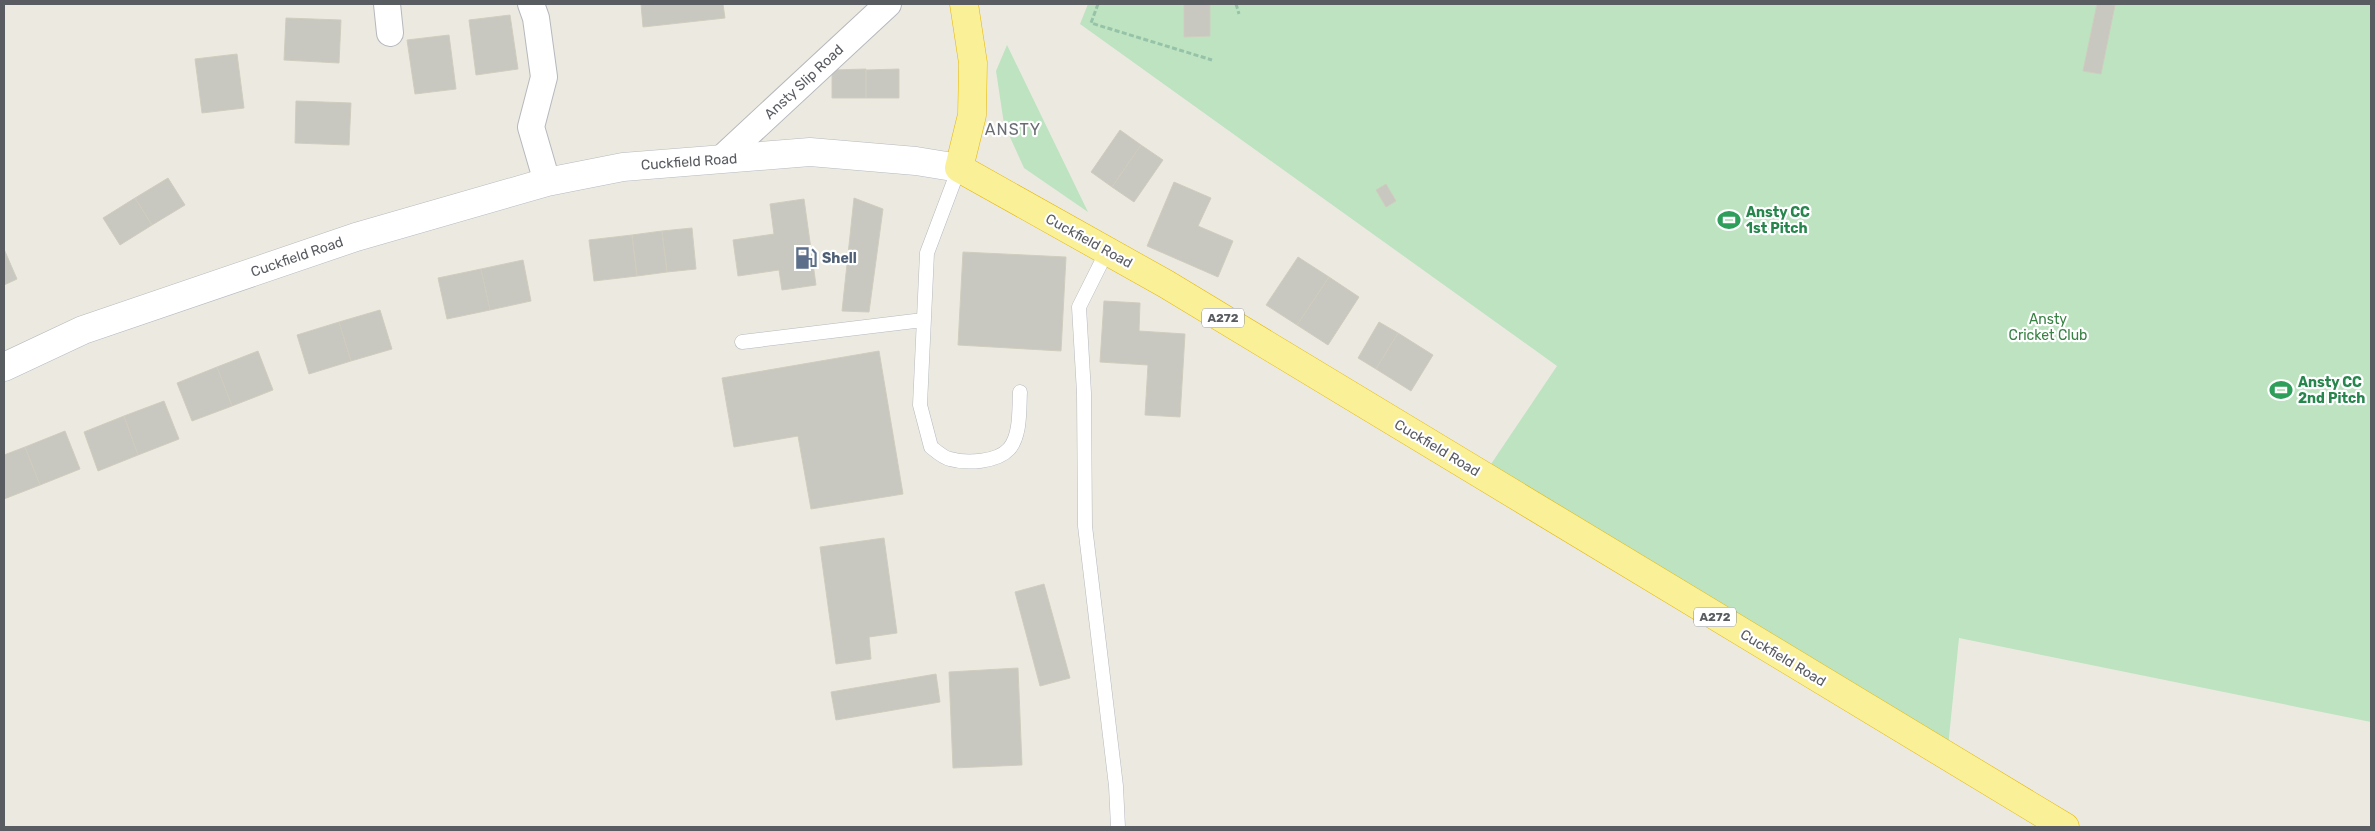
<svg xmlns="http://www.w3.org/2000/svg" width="2375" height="831" font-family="Rubik,sans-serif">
<rect width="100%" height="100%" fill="#eceae0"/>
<path fill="#bde3c1" d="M1088,4H2371V722L1959,638L1947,757L1483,476L1557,366L1080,24Z
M1007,45L1088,212L1024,168L1004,124L996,71Z"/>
<path fill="#c8c7c0" stroke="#d0cdbf" d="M641,4H723L725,18L643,27Z
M1184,4H1210V36L1184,37Z
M2097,4L2115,5L2101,74L2083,71Z
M510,15L518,69L476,75L469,20Z
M286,18L341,20L339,63L284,60Z
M449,35L456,89L415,94L407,40Z
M237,54L244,108L202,113L195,59Z
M866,69V98H832V70Z
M899,69V98H866V70Z
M296,101L351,103L349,145L295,143Z
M1120,130L1141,145L1112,187L1091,172Z
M1141,145L1163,160L1134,202L1112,187Z
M168,178L185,205L152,225L135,198Z
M1174,182L1211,198L1198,226L1233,241L1218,277L1147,246Z
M1386,184L1396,201L1386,207L1376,190Z
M135,198L152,225L120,245L103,218Z
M854,198L883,209L869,312L842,311Z
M804,199L816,285L782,290L779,270L738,276L733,240L774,234L770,204Z
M692,228L696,269L667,272L662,231Z
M662,231L667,272L637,276L632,235Z
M632,235L637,276L594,281L589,240Z
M4,249L17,279L4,285Z
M963,252L1066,257L1061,351L958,345Z
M1298,257L1329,277L1297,325L1266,305Z
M523,260L531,301L490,310L481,269Z
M481,269L490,310L447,319L438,278Z
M1329,277L1359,297L1328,345L1297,325Z
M1104,301L1140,303L1139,331L1185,334L1180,417L1145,415L1148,365L1100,362Z
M380,310L392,349L351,361L339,322Z
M339,322L351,361L309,374L297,335Z
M1379,322L1398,333L1376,369L1358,358Z
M1398,333L1433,355L1411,391L1376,369Z
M258,351L273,390L232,406L217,367Z
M879,351L903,494L811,509L798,436L734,447L722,378Z
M217,367L232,406L192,421L177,383Z
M164,401L179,439L138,455L124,416Z
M124,416L138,455L98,471L84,432Z
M65,431L80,469L40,485L25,447Z
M25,447L40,485L4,499V455Z
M884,538L897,633L869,637L871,659L836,664L820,547Z
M1044,584L1070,678L1040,686L1015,592Z
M1018,668L1022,765L953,768L949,672Z
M936,674L940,702L836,720L831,692Z"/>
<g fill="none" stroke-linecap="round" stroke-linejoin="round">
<defs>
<path id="service" d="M959,168L927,253L920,405L931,447C936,451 944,458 950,459C967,464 997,462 1009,449C1021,435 1019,409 1020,392
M1107,251L1079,307L1084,393L1085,526L1116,786L1118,827
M742,342L923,320"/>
<path id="minor" d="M387,4L390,33
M531,4L536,18L544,77L531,127L547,182
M721,159L888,4"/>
<path id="secondary" d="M4,367L83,330L356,237L547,182L623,167L810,152L916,161L959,168"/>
<path id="trunk" d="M964,4L973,63L972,115L959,168L1166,284L2065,827"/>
</defs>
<use href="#service" stroke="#b6b8bd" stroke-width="15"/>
<use href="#minor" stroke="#b6b8bd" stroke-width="28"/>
<use href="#secondary" stroke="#b6b9bf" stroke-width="29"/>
<use href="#trunk" stroke="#e5b807" stroke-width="29"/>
<path stroke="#96c3a8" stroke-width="3" stroke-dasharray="5 2.5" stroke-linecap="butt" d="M1098,4L1091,23L1212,60
M1236,4L1239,14"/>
<use href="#service" stroke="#fff" stroke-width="14"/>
<use href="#minor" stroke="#fff" stroke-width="26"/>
<use href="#secondary" stroke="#fff" stroke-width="28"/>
<use href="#trunk" stroke="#faf098" stroke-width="28"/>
</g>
<defs>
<symbol id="stadium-bare" viewBox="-9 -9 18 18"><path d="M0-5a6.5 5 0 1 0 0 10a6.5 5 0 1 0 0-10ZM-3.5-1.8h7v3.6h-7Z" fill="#2e9e5b" stroke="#fff" stroke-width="2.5" paint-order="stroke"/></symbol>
<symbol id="fuel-bare" viewBox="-9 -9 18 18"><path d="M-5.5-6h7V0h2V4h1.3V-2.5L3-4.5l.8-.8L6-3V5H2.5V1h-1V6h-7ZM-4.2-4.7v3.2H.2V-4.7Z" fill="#5c6f8a" stroke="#fff" stroke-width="2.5" paint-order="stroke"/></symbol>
</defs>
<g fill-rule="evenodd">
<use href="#stadium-bare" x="1713" y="204" width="32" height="32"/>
<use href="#fuel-bare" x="790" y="242" width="32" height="32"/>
<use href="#stadium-bare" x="2265" y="374" width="32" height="32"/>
</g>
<g text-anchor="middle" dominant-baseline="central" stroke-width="4.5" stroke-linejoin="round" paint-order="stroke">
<g fill="#fff" stroke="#8b8d90" stroke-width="1">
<rect x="1202" y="308.5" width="42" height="19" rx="4"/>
<rect x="1694" y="607.5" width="42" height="19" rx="4"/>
</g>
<g font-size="12" font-weight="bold" fill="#595c61">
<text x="1223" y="318">A272</text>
<text x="1715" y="617">A272</text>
</g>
<g font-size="14" fill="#595c61" stroke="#fff">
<text transform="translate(804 82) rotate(-43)">Ansty Slip Road</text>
<text transform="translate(689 162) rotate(-4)">Cuckfield Road</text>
<text transform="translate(1089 241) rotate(29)">Cuckfield Road</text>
<text transform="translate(297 257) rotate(-19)">Cuckfield Road</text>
<text transform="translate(1437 448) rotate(31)">Cuckfield Road</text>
<text transform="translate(1783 658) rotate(31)">Cuckfield Road</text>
</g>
<g font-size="14" font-weight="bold" fill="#27864d" stroke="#fff" text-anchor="start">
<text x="1746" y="212">Ansty CC<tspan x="1746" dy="16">1st Pitch</tspan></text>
<text x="2298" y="382">Ansty CC<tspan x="2298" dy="16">2nd Pitch</tspan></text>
</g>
<g font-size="14" font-weight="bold" fill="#4e5e75" stroke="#fff" text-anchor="start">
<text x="822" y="258">Shell</text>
</g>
<g font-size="14" fill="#378243" stroke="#fff">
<text x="2048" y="319">Ansty<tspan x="2048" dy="16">Cricket Club</tspan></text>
</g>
<g font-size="16" letter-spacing="1" fill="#6a6d73" stroke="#fff">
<text x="1013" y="129">ANSTY</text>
</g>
</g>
<rect width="2375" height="831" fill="none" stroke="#595c61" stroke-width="10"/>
</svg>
